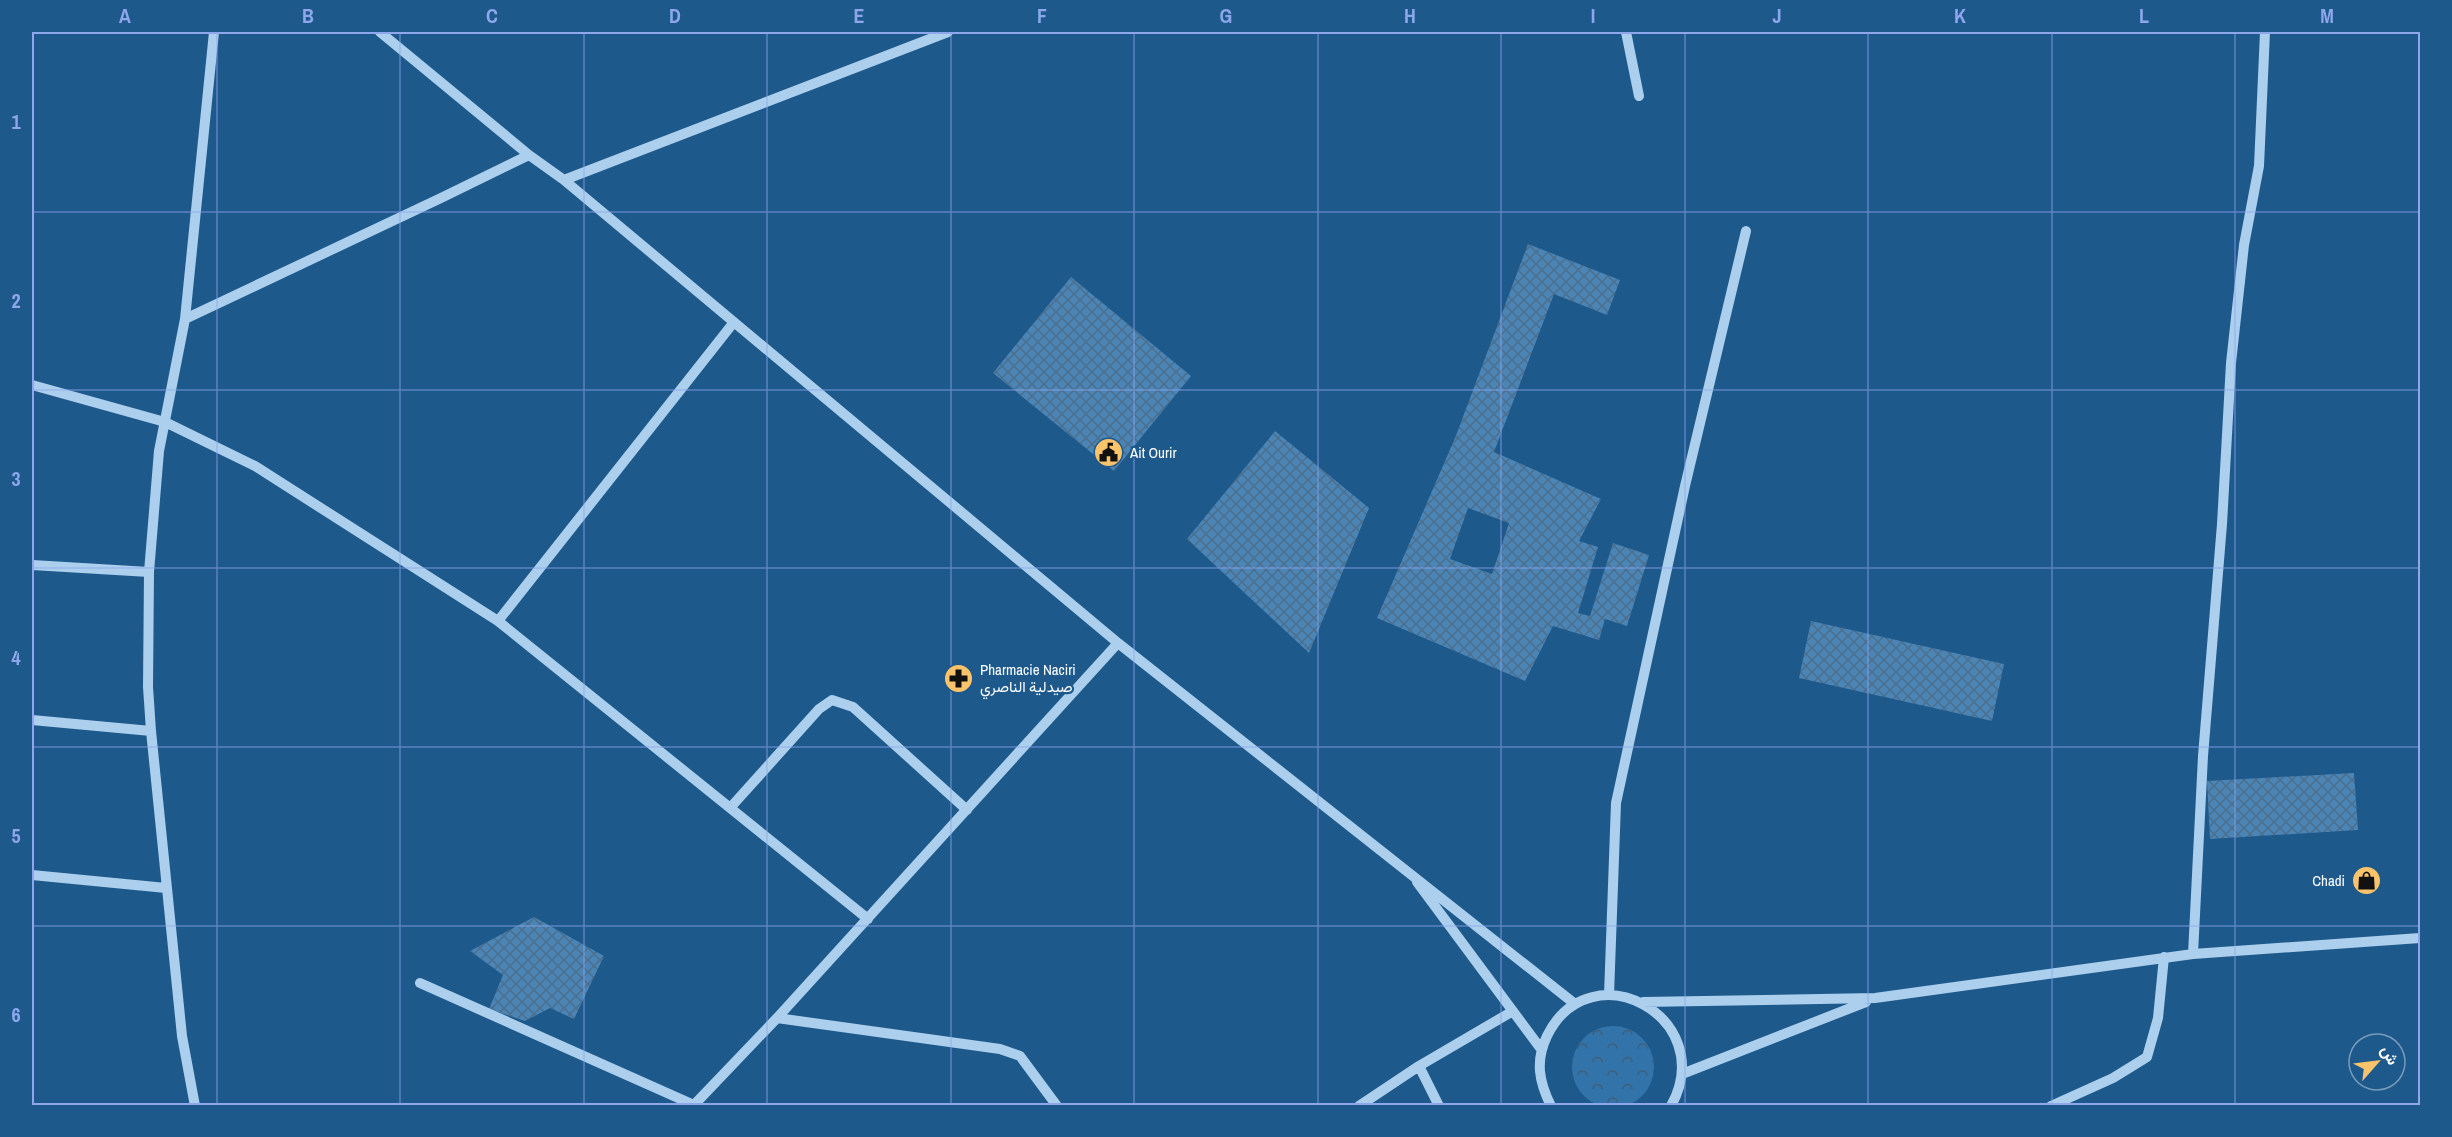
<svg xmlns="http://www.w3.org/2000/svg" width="2452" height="1137" font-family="'Archivo Narrow',Vazirmatn,sans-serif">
<defs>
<pattern id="park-crowns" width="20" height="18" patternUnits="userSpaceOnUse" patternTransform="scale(1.5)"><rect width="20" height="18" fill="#3273aa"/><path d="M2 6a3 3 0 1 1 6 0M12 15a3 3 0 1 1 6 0" fill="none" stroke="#405e76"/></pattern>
<pattern id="building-cross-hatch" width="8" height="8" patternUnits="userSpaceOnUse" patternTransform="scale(1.5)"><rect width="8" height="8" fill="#4b85b6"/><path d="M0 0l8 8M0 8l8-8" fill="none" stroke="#4b6e8c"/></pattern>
</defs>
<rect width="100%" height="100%" fill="#1e598c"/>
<path fill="url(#park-crowns)" d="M1572 1067a41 41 0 1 1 82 0a41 41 0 1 1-82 0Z"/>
<path fill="url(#building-cross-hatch)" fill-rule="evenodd" d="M1528,244L1620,280L1607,315L1554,294L1494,452L1601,499L1579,541L1598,547L1578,613L1590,616L1613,543L1649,555L1627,626L1605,619L1599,640L1553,626L1525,681L1377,618L1455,438ZM1468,508L1509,523L1492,574L1450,559Z
M1071,277L1191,376L1114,471L993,373Z
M1275,431L1369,508L1309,653L1187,539Z
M1811,621L2004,664L1992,721L1799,678Z
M2354,773L2358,830L2210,839L2207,781Z
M534,917L604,956L574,1019L550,1008L525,1021L489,1009L503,975L470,951Z"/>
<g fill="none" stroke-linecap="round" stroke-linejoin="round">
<path stroke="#abcfec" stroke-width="10" d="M380,32L529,155L564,180L1118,643L1575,1004
M1626,32L1639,96
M564,180L948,32
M185,319L441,198L529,155
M32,385L165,422L255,466L498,621L868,919
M32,565L149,572
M498,621L734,322
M32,720L151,731
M730,808L819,709L832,700L853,707L967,810
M32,875L166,888
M1417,882L1541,1049
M2193,954L2203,756L2222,524L2231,363L2244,245L2259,166L2265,32
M420,983L694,1105
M1609,995L1616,803L1685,486L1746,231
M1643,1002L1875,998L2193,954L2420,938
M777,1018L1000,1049L1020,1056L1057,1106
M1419,1066L1439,1106
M1682,1074L1866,1002
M195,1106L182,1036L151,731L148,687L149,572L159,451L185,319L214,32
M693,1106L777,1018L1118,643
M1359,1106L1419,1066L1513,1011
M1551,1106C1539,1082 1535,1061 1547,1036C1590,948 1720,1017 1671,1106
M2051,1106L2113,1078L2147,1057L2158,1018L2164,957"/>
</g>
<path fill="none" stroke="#8ea6ec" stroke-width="1.5" stroke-opacity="0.55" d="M217,32V1106M400,32V1106M584,32V1106M767,32V1106M951,32V1106M1134,32V1106M1318,32V1106M1501,32V1106M1685,32V1106M1868,32V1106M2052,32V1106M2235,32V1106M32,212H2420M32,390H2420M32,568H2420M32,747H2420M32,926H2420"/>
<defs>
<symbol id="civic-disc" viewBox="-11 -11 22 22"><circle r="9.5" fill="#fbc36a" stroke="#1e598c"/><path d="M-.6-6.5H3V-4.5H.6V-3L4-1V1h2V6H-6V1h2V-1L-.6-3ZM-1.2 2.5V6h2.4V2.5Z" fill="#111"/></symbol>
<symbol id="pharmacy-disc" viewBox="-11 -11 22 22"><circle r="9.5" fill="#fbc36a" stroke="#1e598c"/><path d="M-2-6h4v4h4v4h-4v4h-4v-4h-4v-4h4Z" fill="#111"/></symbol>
<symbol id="shop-disc" viewBox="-11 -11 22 22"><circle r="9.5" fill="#fbc36a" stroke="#1e598c"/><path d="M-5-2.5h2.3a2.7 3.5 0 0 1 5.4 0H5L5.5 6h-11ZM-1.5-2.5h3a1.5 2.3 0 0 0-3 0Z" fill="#111"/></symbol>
</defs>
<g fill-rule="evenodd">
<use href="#civic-disc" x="1092" y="436" width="33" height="33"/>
<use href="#pharmacy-disc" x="942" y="662" width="33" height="33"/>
<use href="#shop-disc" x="2350" y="864" width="33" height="33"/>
</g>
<g text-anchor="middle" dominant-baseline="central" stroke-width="4.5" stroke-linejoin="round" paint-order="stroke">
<g font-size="15" fill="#fff" stroke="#1e598c" text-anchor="start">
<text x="1130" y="452">Ait Ourir</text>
<text x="980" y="669">Pharmacie Naciri<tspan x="980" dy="17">صيدلية الناصري</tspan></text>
<text x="2345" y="880" text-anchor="end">Chadi</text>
</g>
</g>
<rect width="2452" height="1137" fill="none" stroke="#1e598c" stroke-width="66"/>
<g transform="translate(2377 1062) rotate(62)"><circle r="28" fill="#1e598c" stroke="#789bba" stroke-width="1.5"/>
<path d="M0-4.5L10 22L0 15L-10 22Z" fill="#fbc36a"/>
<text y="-9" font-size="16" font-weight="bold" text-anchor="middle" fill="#ffffff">ش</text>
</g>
<rect x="33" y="33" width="2386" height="1071" fill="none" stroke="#8ea6ec" stroke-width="2"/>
<g font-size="20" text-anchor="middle" font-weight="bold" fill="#8ea6ec">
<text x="125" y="23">A</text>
<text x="308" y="23">B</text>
<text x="492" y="23">C</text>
<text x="675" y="23">D</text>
<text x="859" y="23">E</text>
<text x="1042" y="23">F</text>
<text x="1226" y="23">G</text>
<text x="1410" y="23">H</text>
<text x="1593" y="23">I</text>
<text x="1777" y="23">J</text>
<text x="1960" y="23">K</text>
<text x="2144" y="23">L</text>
<text x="2327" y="23">M</text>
<text x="16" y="129">1</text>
<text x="16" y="308">2</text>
<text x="16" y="486">3</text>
<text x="16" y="665">4</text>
<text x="16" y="843">5</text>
<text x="16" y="1022">6</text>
</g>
</svg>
